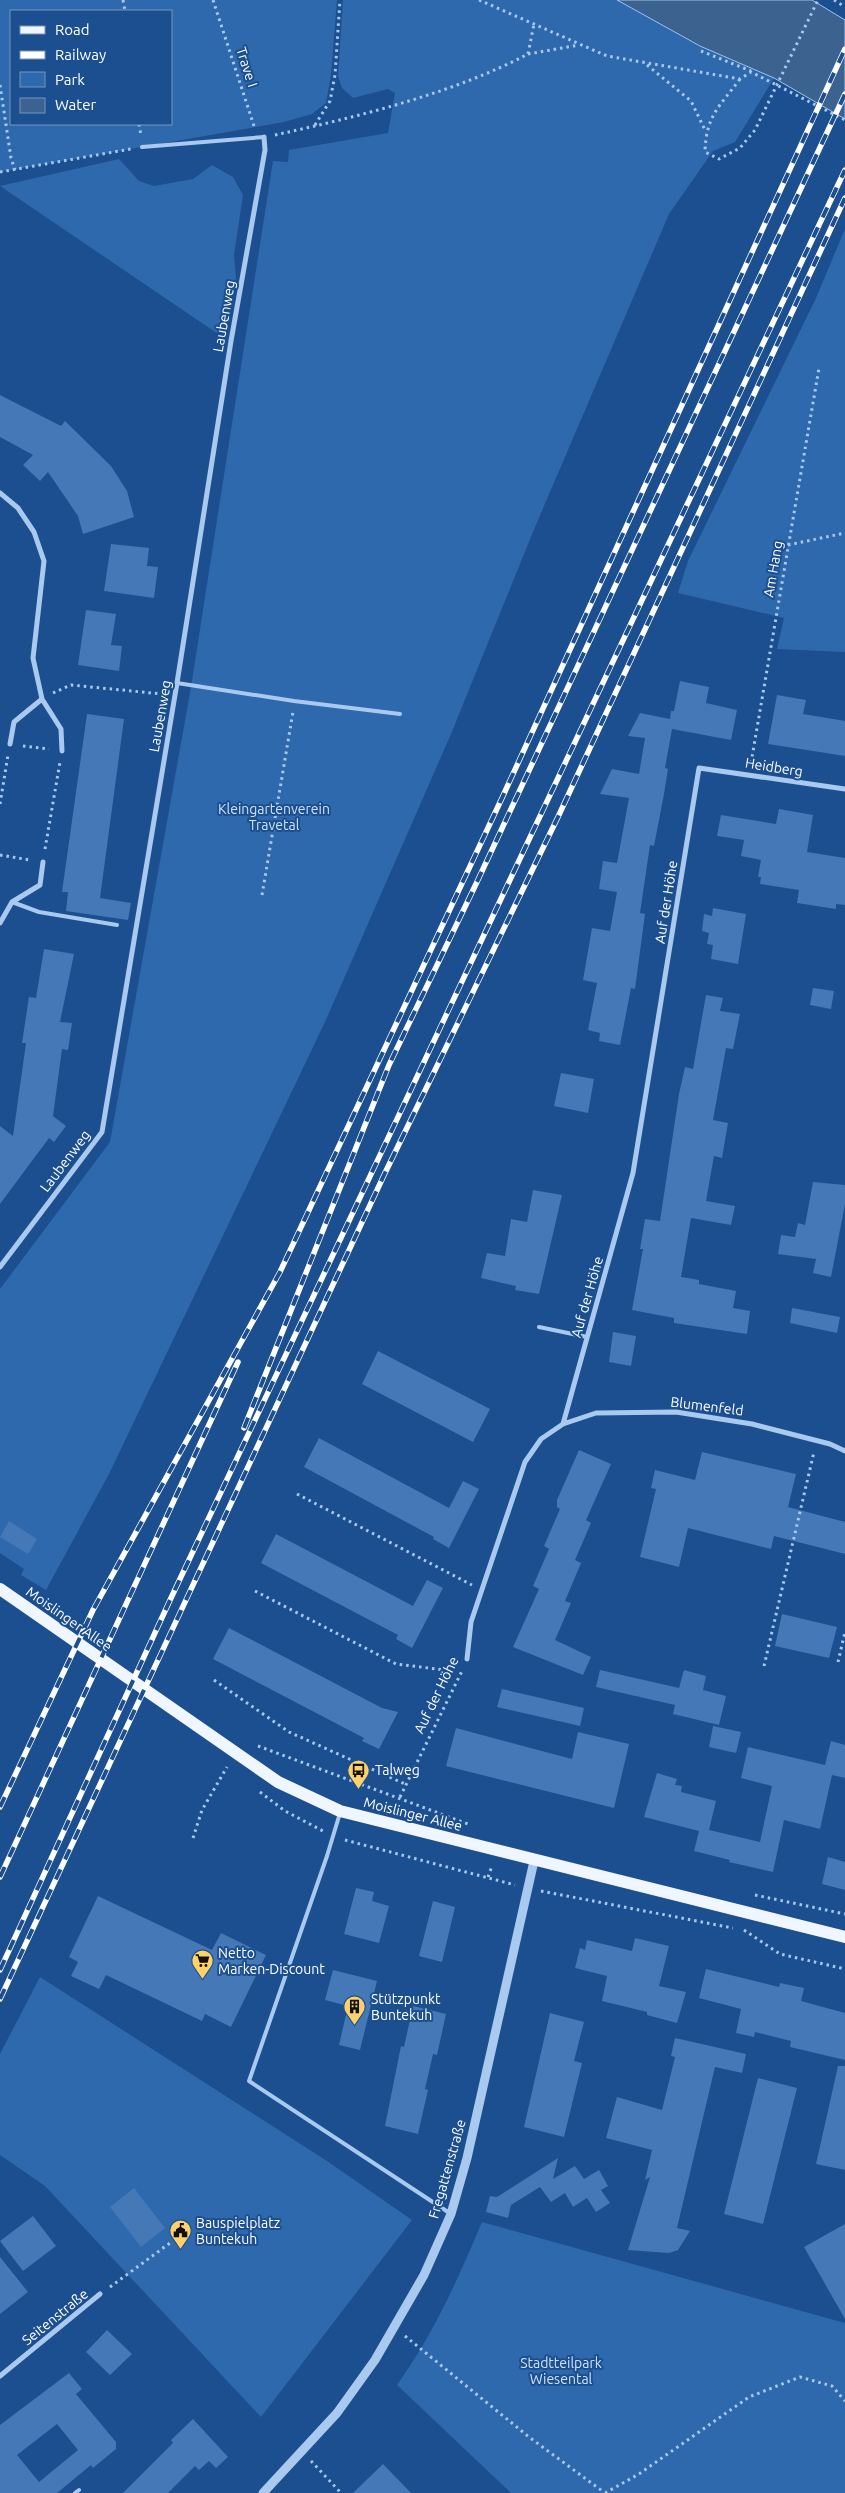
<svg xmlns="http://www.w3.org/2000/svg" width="845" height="2493" font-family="Ubuntu,sans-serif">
<rect width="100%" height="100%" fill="#1b4f8f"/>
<path fill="#2e69ad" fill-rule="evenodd" d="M0,0H337L331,75L326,103L312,114L284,122L0,172ZM11,11H171V124H11Z
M343,0H617L700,46L774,78L735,142L713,151L669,214L535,527L451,734L325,1022L109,1474L46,1590L21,1575L24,1569L0,1553V1289L110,1142L191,687L273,161L288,162L289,150L388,133L395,93L388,89L353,98L342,88L338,76Z
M119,159L139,181L154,186L193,179L212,165L233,177L243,195L234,255L236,278L224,338L0,186Z
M845,229V652L777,649L784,618L678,593L688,561L816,298Z
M40,1977L327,2161L412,2220L261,2417L45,2186L0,2155V2054Z
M482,2222L845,2323V2493H511L397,2385C434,2333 457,2281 482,2222Z"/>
<path fill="#3c6290" stroke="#9cc4f0" d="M617,0H812L845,20V119L774,78L700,46Z"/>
<path fill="#4478b7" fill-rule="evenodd" d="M0,395L61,426L65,421L111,466L127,491L134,517L83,534L78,516L48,472L40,481L23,465L33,455L0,437Z
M111,544L149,548L147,566L158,567L154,598L104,591Z
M86,610L116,614L111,645L122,646L119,671L78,665Z
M680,681L709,687L706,703L737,710L731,740L672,729L665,768L668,769L664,794L654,846L650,845L640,913L645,914L635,989L631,988L620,1045L599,1041L600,1033L588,1030L597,983L583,980L592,928L610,931L617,892L599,889L603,861L617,863L629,798L600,794L612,769L639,774L645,738L628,736L640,713L670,719L671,711H674Z
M777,695L806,700L803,714L845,721V756L768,744Z
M87,714L124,719L100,898L131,903L128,920L66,911L68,892H62Z
M779,809L813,815L807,852L845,858V905L836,904V909L797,903L799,890L760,884L761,877H758L761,860L741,856L744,840L717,836L721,815L776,824Z
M713,908L746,914L738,964L711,959L713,945L707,944L709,933L702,931L704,914L712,916Z
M44,949L74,954L60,1022L72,1023L68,1050L62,1049L53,1116L66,1126L54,1142L49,1138L0,1204V1126L13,1136L26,1043H22L29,997L36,998Z
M813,988L834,991L831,1009L810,1005Z
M706,995L723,998L720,1011L740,1014L733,1049L726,1048L713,1120L728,1123L722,1158L714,1156L706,1201L735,1206L731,1225L691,1218L681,1277L699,1280V1284L736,1291L733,1308L750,1311L747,1334L674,1323V1318L632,1310L643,1249H640L645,1219L660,1221L679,1094L685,1067L693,1069Z
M561,1073L594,1079L588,1113L554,1106Z
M813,1182L845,1185V1204L831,1277L813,1273L816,1259L778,1254L781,1235L795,1237L798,1223L805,1225Z
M533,1190L562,1195L539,1294L515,1290L516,1286L481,1278L487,1253L505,1256L511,1219L527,1222Z
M792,1308L840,1317L837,1333L790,1323Z
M613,1332L636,1336L631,1366L609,1362Z
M378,1351L490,1409L473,1442L362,1384Z
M319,1438L449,1508L463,1481L479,1489L449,1548L433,1539L434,1537L304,1467Z
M579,1450L611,1464L586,1520L591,1523L575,1560L581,1563L565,1601L571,1603L555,1640L591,1657L583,1675L513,1647L539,1589L533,1586L549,1549L544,1546L560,1509L557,1507V1500Z
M702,1452L796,1474L788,1507L845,1522V1554L774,1536L771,1549L688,1528L679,1567L640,1557L656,1489L651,1488L655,1470L695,1480Z
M9,1521L37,1539L28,1554L0,1537Z
M276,1534L413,1606L427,1580L443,1588L412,1648L396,1639L398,1635L261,1563Z
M782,1614L837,1627L829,1658L775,1646Z
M229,1628L382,1708L398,1712L379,1749L362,1741L364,1738L213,1659Z
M600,1670L679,1688L684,1670L706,1676L703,1690L726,1696L719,1725L673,1714L675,1705L596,1687Z
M502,1689L584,1708L580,1726L497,1707Z
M713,1726L741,1732L736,1753L709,1747Z
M456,1728L572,1759L578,1732L629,1744L614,1808L446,1766Z
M831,1741L845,1745V1778L832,1775L820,1829L784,1820L773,1872L729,1862L730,1860L694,1851L699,1831L644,1817L657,1773L677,1779L675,1785L682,1786L681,1792L716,1801L709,1830L760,1842L772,1786L741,1778L748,1747L825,1765Z
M828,1857L845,1862V1890L822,1884Z
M356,1888L374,1892L372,1901L389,1906L379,1943L344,1934Z
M98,1896L212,1950L221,1933L266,1955L231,2027L205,2014L202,2021L106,1975L99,1989L71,1976L78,1962L69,1957Z
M433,1901L455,1907L442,1962L419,1956Z
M635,1938L669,1946L659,1986L686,1992L677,2023L647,2015V2012L602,2001L607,1976L575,1968L580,1948L585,1950L587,1940L632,1951Z
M706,1969L779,1987L780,1983L804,1988L801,2001L845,2013V2060L790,2047L791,2041L755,2032L754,2037L736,2033L741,2009L699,1998Z
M333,1970L377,1981L360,2050L339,2045L348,2006L325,2000Z
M413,2006L446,2014L437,2055L433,2054L425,2089L428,2090L418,2134L385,2126L401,2046L404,2047Z
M550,2013L584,2022L574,2061L582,2063L564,2137L524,2127Z
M675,2038L746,2054L742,2073L715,2067L677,2228L690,2231L678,2250L669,2253L628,2250L650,2177L645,2180L652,2150L606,2138L617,2097L662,2110L675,2057L671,2056Z
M838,2066H845V2170L816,2164Z
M758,2078L797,2088L763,2224L724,2214Z
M558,2158L553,2179L575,2166L584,2179L599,2170L608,2186L601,2190L610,2203L596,2212L587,2198L573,2207L565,2193L551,2202L540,2187L511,2205L508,2218L486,2212L490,2196L497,2197Z
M134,2188L165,2228L141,2247L110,2207Z
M33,2216L56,2246L23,2271L0,2241Z
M845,2224V2319L804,2247Z
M0,2257L28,2292L0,2314Z
M107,2330L132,2354L110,2375L86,2352Z
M69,2373L82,2389L76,2394L116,2442V2449L93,2468L91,2465L57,2493H0V2425ZM57,2424L78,2450L39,2482L17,2455Z
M193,2419L228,2457L216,2468L209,2461L199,2470L195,2466L168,2493H123L173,2443L171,2440Z
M383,2464L411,2493H353Z"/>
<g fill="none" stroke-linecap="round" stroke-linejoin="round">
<path stroke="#a9c9ee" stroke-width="3" stroke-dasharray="2.5 4" stroke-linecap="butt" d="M123,0L125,11
M213,0L254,126
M479,0L607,56L740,79L751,72L845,120
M834,0L845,7
M701,51L751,71
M528,54L579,45
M647,65L691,101L705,130
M740,79C719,107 706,116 705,152L719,159L740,148L755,130L818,0
M0,85L11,158L15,170
M139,124L141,136
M315,125L330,101L335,75L340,0
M275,135C357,117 454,93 528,54L534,24
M0,172L131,149
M788,545L845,533
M53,693L71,685L162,694
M23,746L49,749
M751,763L819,368
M0,804L8,755
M45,849L60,762
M0,855L30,860
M262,895L293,712
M297,1494L472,1585
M255,1591L396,1664L453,1671
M838,1662L845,1632
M764,1666L814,1452
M214,1680L289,1732L405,1784
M258,1746L468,1824
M260,1792L285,1811L323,1831
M400,1797L463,1669
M193,1838L202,1810L227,1767
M345,1840L515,1885
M488,1877L492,1866
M541,1891L733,1928
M755,1895L845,1914
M744,1930L780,1954L845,1969
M110,2287L170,2243
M405,2336L529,2437L605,2493
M311,2461L341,2493
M605,2493L639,2474L749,2397L800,2377L832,2386L845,2401"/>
<path stroke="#a9c9ee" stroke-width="4" d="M142,147L264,137
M177,683L294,701L400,714
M12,902L39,912L117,925
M539,1327L587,1337
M340,1813L327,1856L249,2081L451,2214
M75,2493L79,2490"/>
<path stroke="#a9c9ee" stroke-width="5" d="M0,493L18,508L34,532L44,561L33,658L42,699L61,729L62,751
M10,744L14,722L42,699
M0,923L12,902L40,885L43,862
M0,1267L102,1132L177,683L231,341L265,150L264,137
M563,1424L633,1173L699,768L845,789
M467,1659L471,1622L525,1462L541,1439L563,1424L596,1413L676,1412L752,1424L830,1444L845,1451
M0,2376L100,2294"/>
<path stroke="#a9c9ee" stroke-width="9" d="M263,2493L337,2413L375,2360L424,2275L451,2214L467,2158L534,1861"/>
<path stroke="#f0f6ff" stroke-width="12" d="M0,1589L278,1782L340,1811L845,1937"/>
<defs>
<path id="rail" d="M244,1428L389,1065L476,884L845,94
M0,1807L93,1610L280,1272L502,798L845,49
M0,1877L238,1362
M0,1970L171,1598L845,170
M0,1999L385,1173L558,817L845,198"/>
</defs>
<use href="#rail" stroke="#fff" stroke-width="5.5"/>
<use href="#rail" stroke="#1b4f8f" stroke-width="4" stroke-dasharray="11" stroke-linecap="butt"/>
</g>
<defs>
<symbol id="bus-pin" viewBox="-11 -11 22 30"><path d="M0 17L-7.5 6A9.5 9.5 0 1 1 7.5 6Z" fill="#ffd166" stroke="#1b4f8f"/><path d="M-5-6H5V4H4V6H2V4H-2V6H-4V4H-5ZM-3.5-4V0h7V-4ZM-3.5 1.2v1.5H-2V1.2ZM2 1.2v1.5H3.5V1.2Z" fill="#111"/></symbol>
<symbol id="supermarket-pin" viewBox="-11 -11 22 30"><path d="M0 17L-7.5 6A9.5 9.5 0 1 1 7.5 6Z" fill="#ffd166" stroke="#1b4f8f"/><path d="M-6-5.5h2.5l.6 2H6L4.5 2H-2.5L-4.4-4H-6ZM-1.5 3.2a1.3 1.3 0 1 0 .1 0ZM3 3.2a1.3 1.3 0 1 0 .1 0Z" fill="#111"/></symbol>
<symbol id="building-pin" viewBox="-11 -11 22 30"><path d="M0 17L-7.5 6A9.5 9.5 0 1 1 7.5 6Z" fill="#ffd166" stroke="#1b4f8f"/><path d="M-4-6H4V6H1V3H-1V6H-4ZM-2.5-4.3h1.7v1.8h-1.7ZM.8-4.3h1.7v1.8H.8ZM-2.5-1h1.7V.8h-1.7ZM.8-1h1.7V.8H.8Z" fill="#111"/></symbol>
<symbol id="civic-pin" viewBox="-11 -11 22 30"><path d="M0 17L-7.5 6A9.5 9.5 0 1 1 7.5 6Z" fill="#ffd166" stroke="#1b4f8f"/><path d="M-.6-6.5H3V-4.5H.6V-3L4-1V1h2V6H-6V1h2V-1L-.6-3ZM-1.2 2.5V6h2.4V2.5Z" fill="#111"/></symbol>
</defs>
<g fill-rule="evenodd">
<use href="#bus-pin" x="346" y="1758" width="25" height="34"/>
<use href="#supermarket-pin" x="190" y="1948" width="25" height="34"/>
<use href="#building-pin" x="342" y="1994" width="25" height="34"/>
<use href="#civic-pin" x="168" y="2218" width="25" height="34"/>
</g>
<g text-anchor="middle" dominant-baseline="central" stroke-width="4" stroke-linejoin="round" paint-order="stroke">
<g font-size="14" fill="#fff" stroke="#1b4f8f">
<text transform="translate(247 67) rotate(72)">Trave I</text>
<text transform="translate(224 316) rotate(-80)">Laubenweg</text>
<text transform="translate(773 569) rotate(-80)">Am Hang</text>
<text transform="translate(160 716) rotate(-80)">Laubenweg</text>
<text transform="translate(774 767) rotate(9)">Heidberg</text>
<text transform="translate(666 902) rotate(-81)">Auf der Höhe</text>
<text transform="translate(65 1161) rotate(-53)">Laubenweg</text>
<text transform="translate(587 1297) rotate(-74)">Auf der Höhe</text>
<text transform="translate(707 1406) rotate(7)">Blumenfeld</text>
<text transform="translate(69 1619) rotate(35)">Moislinger Allee</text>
<text transform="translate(436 1695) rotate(-64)">Auf der Höhe</text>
<text transform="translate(413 1814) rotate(14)">Moislinger Allee</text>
<text transform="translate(447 2169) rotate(-74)">Fregattenstraße</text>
<text transform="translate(55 2317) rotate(-39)">Seitenstraße</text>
</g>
<g font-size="14" fill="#cfe3fa" stroke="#1b4f8f">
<text x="274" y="809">Kleingartenverein<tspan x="274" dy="16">Travetal</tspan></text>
<text x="561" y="2363">Stadtteilpark<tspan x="561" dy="16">Wiesental</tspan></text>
</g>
<g font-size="14" fill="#fff" stroke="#1b4f8f" text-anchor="start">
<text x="375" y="1770">Talweg</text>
<text x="218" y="1953">Netto<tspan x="218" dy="16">Marken-Discount</tspan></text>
<text x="371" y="1999">Stützpunkt<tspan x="371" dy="16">Buntekuh</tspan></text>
<text x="196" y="2223">Bauspielplatz<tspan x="196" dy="16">Buntekuh</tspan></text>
</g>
</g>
<rect x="10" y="10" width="162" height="115" fill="#1b4f8f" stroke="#7695bc"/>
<rect x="20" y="26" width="25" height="8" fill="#f0f6ff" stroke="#7695bc"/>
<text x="55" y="35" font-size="15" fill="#ffffff">Road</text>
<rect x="20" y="51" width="25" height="8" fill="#ffffff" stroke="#7695bc"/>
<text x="55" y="60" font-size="15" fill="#ffffff">Railway</text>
<rect x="20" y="72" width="25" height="15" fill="#2e69ad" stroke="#7695bc"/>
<text x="55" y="85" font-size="15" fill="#ffffff">Park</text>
<rect x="20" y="98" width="25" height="15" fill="#3c6290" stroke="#7695bc"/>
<text x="55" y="110" font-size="15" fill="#ffffff">Water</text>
</svg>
